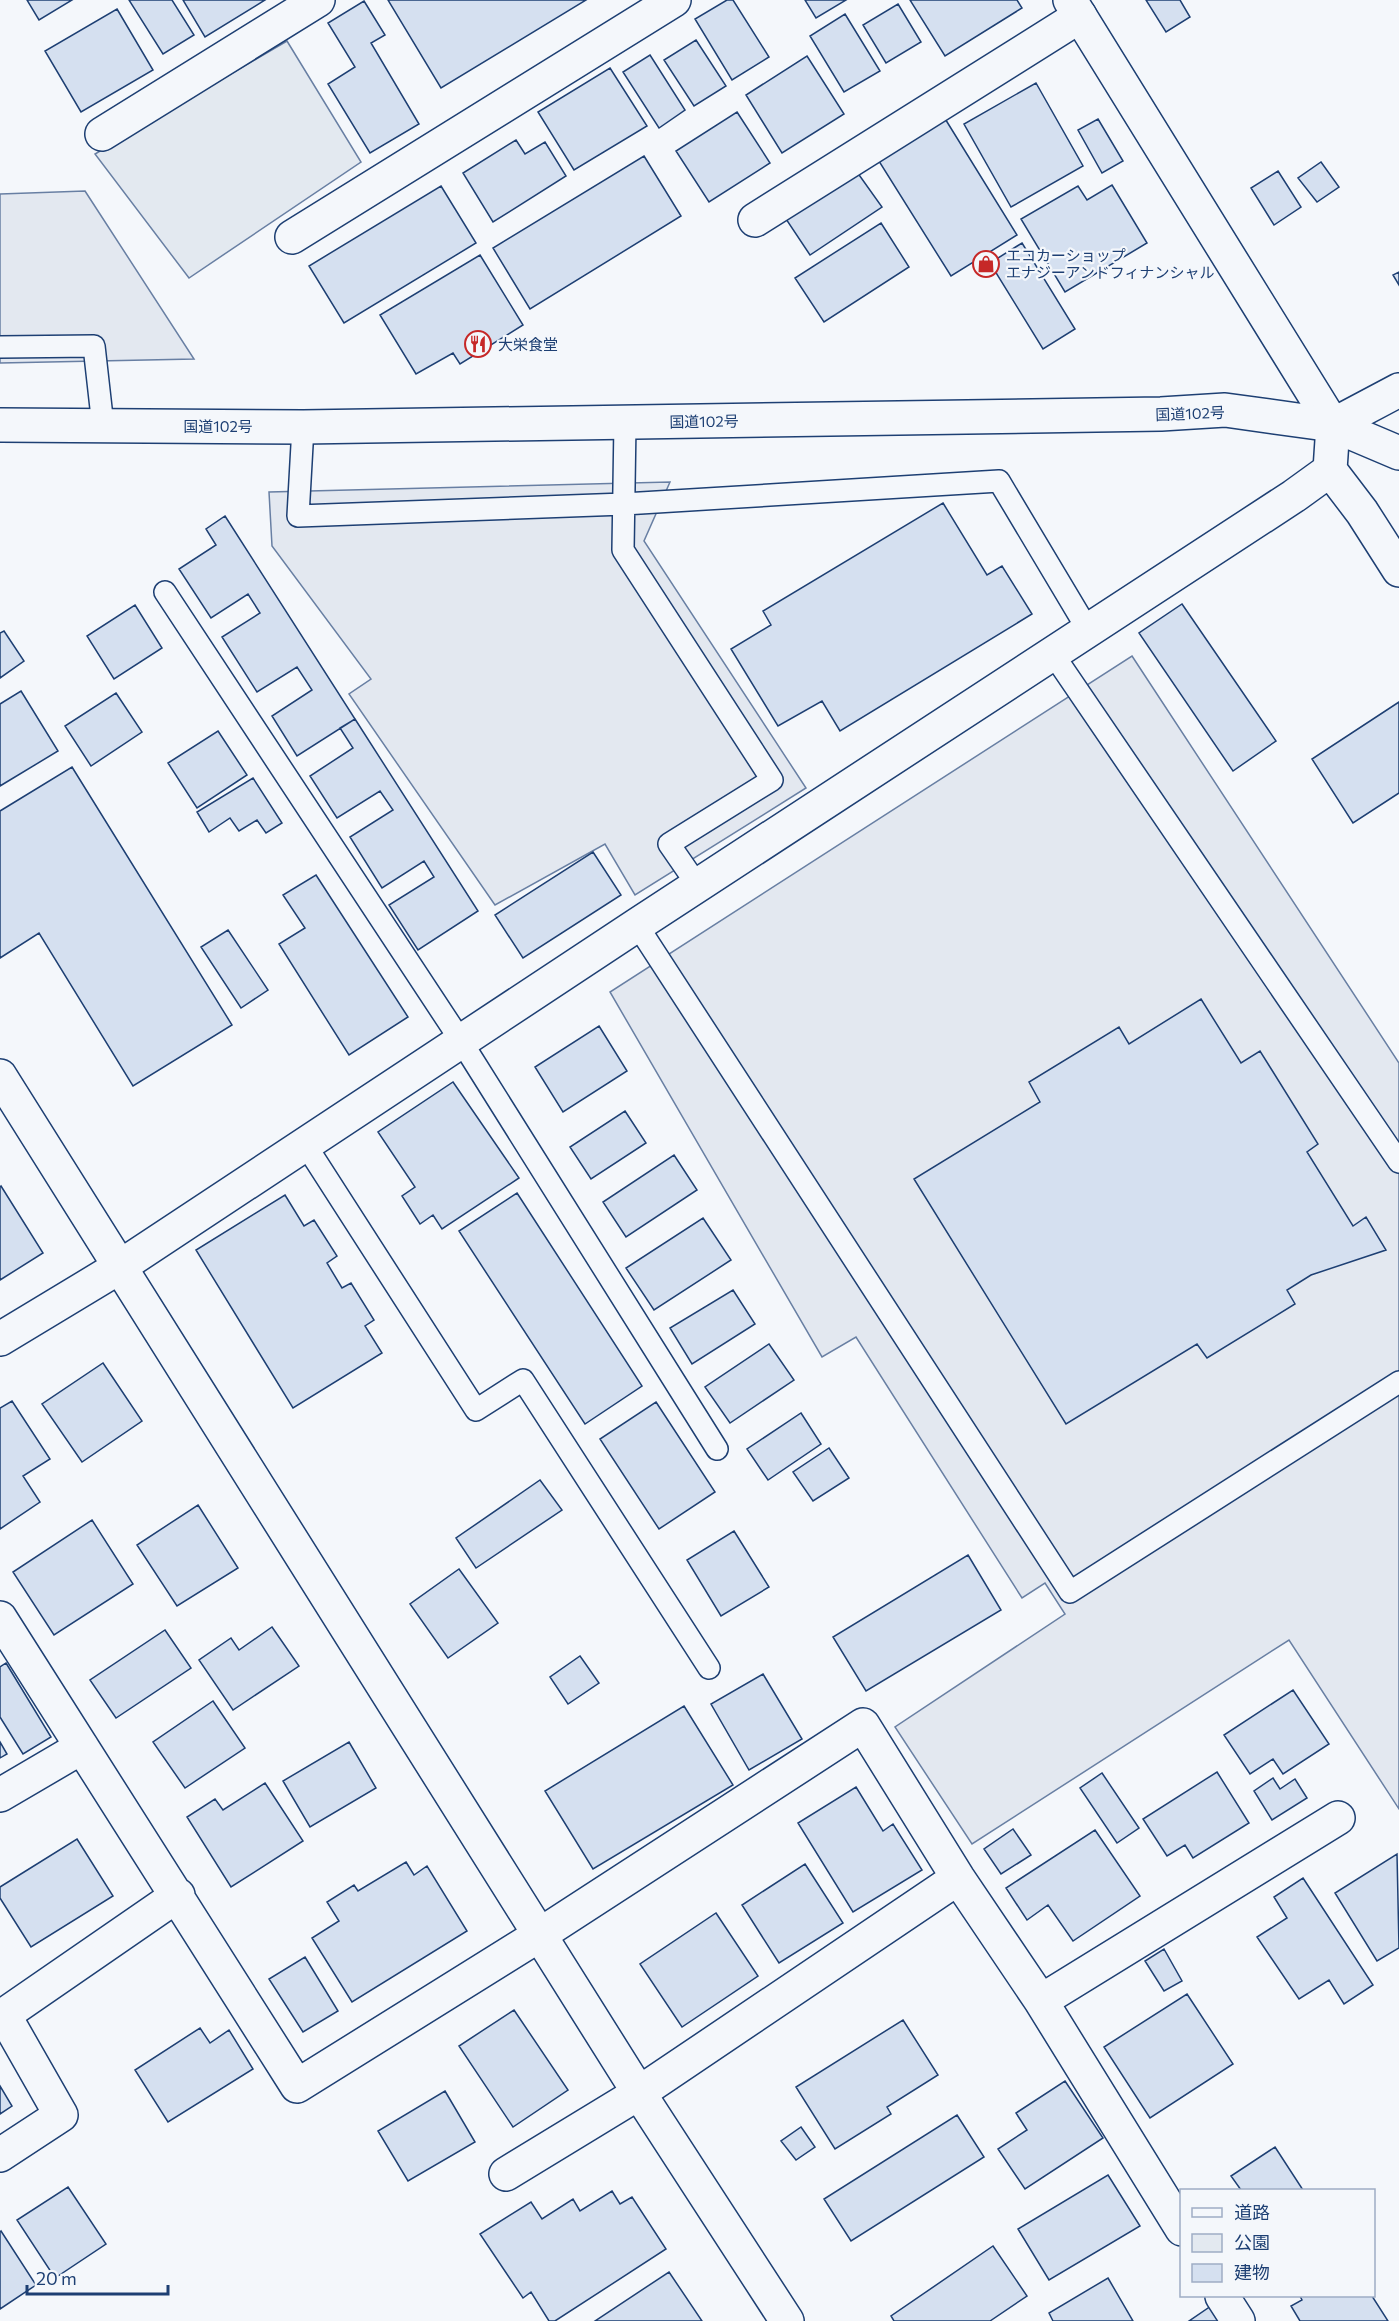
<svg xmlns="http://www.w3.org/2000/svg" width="1399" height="2321" font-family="Commissioner,'Noto Sans JP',sans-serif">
<rect width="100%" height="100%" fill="#f4f7fb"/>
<path fill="#e3e9f0" stroke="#687fa3" stroke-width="1.5" d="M287,41L361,162L189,278L95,154Z"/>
<path fill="#e3e8f0" stroke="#687fa3" stroke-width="1.5" d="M85,191L194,359L0,363V194Z
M670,482L644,541L806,788L635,895L605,844L495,905L349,694L371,679L272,546L269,492Z
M1132,656L1399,1063V1809L1289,1640L972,1844L895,1727L1065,1614L1045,1583L1022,1598L856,1337L822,1357L610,992Z"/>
<path fill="#d5e0f0" stroke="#1d3f73" stroke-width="1.5" d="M27,0H72L39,20Z
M129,0H172L194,35L163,54Z
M183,0H265L205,37Z
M388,0H586L441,88Z
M727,0H733L769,57L732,80L695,19Z
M805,0H846L816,18Z
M910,0H1017L1022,8L945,56Z
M1146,0H1180L1190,17L1166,32Z
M364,1L385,35L371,43L419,124L370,153L328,84L355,67L328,23Z
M898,4L921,42L886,63L863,25Z
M117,9L153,70L81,112L45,51Z
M845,14L880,71L844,92L810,36Z
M696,40L726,86L694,106L664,60Z
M650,55L685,110L659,128L623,72Z
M807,56L844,114L782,153L746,95Z
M610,68L647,126L574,170L538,112Z
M1036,83L1083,166L1011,207L964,124Z
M737,112L770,163L709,202L676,151Z
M944,117L1017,235L951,276L877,158Z
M1098,119L1123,161L1102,173L1078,130Z
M516,140L525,154L545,142L566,176L493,222L463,173Z
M644,156L681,216L530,309L493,248Z
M1321,162L1339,187L1317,202L1298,178Z
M1278,171L1301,207L1274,225L1251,188Z
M857,172L882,207L810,255L786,219Z
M1112,185L1147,243L1065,292L1021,219L1078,186L1087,200Z
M441,186L476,243L344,323L309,266Z
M881,223L909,267L824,322L795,278Z
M1022,243L1075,329L1043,349L990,263Z
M480,255L523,325L460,364L453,353L416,374L380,315Z
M1399,272V285L1393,275Z
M943,503L987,575L1002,566L1032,614L840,731L822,701L778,726L731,649L771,625L763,611Z
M225,516L355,719L297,756L272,716L312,690L297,667L257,692L222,637L260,613L248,594L211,618L179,569L216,545L206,529Z
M1182,604L1276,741L1233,771L1139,633Z
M135,605L162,648L114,679L87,636Z
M4,631L24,661L0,678V633Z
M21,691L58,751L0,786V704Z
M116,693L142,732L91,766L65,726Z
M1399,702V793L1353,823L1312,759Z
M355,719L478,911L418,950L389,905L434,877L424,861L382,888L350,837L393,810L380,791L337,818L310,776L353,748L340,728Z
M218,731L247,775L197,808L168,763Z
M72,767L232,1025L133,1086L39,933L0,958V811Z
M253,778L282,823L266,833L257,820L239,831L230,818L209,832L197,812Z
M593,852L621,895L523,958L495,915Z
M316,875L408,1017L349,1055L279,944L305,928L283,895Z
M228,930L268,990L241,1008L201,947Z
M1201,999L1241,1063L1260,1051L1318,1144L1307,1152L1353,1226L1366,1217L1386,1250L1311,1275L1287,1290L1295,1304L1207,1358L1197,1344L1066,1424L914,1179L1040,1102L1029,1082L1119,1027L1129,1044Z
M599,1026L627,1071L563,1112L535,1067Z
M453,1082L519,1178L442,1229L433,1215L420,1224L402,1196L415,1187L378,1132Z
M625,1111L646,1143L591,1179L570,1147Z
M674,1155L697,1190L626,1237L603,1202Z
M1,1186L43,1253L0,1280V1187Z
M517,1193L642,1386L585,1424L459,1231Z
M285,1195L304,1226L314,1220L337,1256L327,1263L342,1288L351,1283L374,1320L365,1326L382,1353L293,1408L196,1250Z
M703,1218L731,1260L654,1310L626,1268Z
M733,1290L755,1324L692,1364L670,1328Z
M769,1344L794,1380L730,1423L705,1387Z
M103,1363L142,1421L82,1462L42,1404Z
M12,1401L50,1459L23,1476L40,1502L0,1529V1408Z
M656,1402L715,1492L659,1529L600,1439Z
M801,1413L821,1444L768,1480L747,1449Z
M829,1448L849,1478L813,1501L793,1472Z
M540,1480L562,1510L476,1568L456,1538Z
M198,1505L238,1568L177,1606L137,1545Z
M92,1520L133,1584L54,1635L13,1572Z
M734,1531L769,1587L721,1616L687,1560Z
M968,1555L1001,1610L866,1691L833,1637Z
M459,1569L498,1623L448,1658L410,1604Z
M272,1627L299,1666L233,1710L199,1660L231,1638L239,1650Z
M165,1630L191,1668L116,1718L90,1680Z
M580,1656L599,1683L568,1704L550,1677Z
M6,1663L51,1737L23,1754L0,1717V1667Z
M763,1674L802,1739L749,1770L711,1704Z
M1293,1690L1329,1744L1283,1774L1273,1759L1250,1774L1224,1735Z
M213,1701L245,1748L185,1788L153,1742Z
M684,1706L733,1785L593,1869L545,1791Z
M0,1742L7,1754L0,1758Z
M349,1742L376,1788L310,1827L283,1781Z
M1217,1772L1249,1823L1193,1858L1185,1845L1167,1856L1143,1819Z
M1102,1773L1139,1828L1117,1843L1080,1788Z
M1273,1778L1280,1789L1295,1779L1307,1798L1272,1820L1254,1791Z
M265,1783L303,1841L231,1887L187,1817L215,1799L223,1810Z
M856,1787L883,1831L893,1824L922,1870L853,1912L798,1823Z
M1013,1829L1031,1855L1001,1874L984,1849Z
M1095,1830L1140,1896L1073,1941L1048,1905L1027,1920L1006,1888Z
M77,1839L113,1896L31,1947L0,1898V1887Z
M1397,1854L1399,1948L1377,1961L1335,1893Z
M406,1862L414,1875L427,1866L467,1931L352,2002L312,1938L339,1921L327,1902L354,1885L358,1891Z
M805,1864L843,1923L779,1963L742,1905Z
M1303,1878L1373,1985L1344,2004L1329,1980L1299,1999L1257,1937L1287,1918L1274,1897Z
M716,1913L758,1976L682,2027L640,1964Z
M1164,1949L1182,1981L1164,1991L1145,1961Z
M305,1957L338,2011L303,2032L269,1979Z
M1187,1994L1233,2064L1150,2118L1104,2047Z
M514,2010L568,2090L513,2127L459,2046Z
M903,2020L938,2075L887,2107L891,2114L835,2149L796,2087Z
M200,2028L210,2043L229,2030L253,2069L168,2122L135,2070Z
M1065,2081L1103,2138L1025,2189L998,2149L1027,2130L1016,2113Z
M0,2086L12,2106L0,2114Z
M445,2091L475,2142L408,2181L378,2131Z
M957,2115L984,2157L851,2241L824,2199Z
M801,2127L815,2147L796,2160L781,2141Z
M1275,2147L1303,2190H1241L1231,2176Z
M1108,2175L1140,2226L1049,2280L1018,2229Z
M68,2187L106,2244L55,2278L17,2220Z
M612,2191L620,2204L632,2197L666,2249L555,2321H549L531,2292L523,2298L480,2234L531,2202L542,2219L573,2199L580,2211Z
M1,2231L36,2285L0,2309V2232Z
M993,2246L1027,2296L990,2321H894L891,2316Z
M669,2272L702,2321H595Z
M1108,2278L1133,2321H1053L1049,2313Z
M1300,2296H1372L1388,2321H1300L1291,2306L1302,2300Z
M1211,2306L1222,2321H1189Z"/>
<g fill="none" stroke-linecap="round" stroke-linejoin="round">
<defs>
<path id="lane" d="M0,347L94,346L103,426
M625,423L623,550L772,780L669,844L698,886
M303,427L298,516L624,504L999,481L1088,630
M165,592L461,1041L717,1449
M1053,654L1399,1162
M637,925L1070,1592L1399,1382
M305,1144L476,1410L523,1380L709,1668"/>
<path id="street" d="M102,134L318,0
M755,220L1080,16
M292,237L674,0
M1333,425L1330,470L1362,512L1399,570
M0,1339L121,1266L637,925L1294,496L1330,470
M0,1618L297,2086L541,1934L863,1725L958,1878L1041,2001L1182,2229
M0,1795L82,1747
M1041,2001L1338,1818
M0,2155L61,2115L4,2015L178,1895
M506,2174L639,2093L958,1878
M1222,2296L1238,2321"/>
<path id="secondary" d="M1070,0L1333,425L1399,453
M0,1076L639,2093L787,2321"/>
<path id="highway" d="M0,425L303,427L1161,414L1225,410L1333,425L1399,390"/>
</defs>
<use href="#lane" stroke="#1d3f73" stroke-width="24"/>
<use href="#street" stroke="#1d3f73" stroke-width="36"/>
<use href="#secondary" stroke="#1d3f73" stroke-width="36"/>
<use href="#highway" stroke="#1d3f73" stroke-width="36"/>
<use href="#lane" stroke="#f4f7fb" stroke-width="21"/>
<use href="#street" stroke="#f4f7fb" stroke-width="33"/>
<use href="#secondary" stroke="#f4f7fb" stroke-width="33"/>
<use href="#highway" stroke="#f4f7fb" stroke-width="33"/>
</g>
<defs>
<symbol id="shop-ring" viewBox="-11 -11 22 22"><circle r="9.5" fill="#f4f7fb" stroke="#c62828" stroke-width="1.5"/><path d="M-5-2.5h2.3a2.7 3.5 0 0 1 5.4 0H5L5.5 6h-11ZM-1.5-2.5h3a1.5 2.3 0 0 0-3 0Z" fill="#c62828"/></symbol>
<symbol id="restaurant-ring" viewBox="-11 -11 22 22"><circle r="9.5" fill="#f4f7fb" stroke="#c62828" stroke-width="1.5"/><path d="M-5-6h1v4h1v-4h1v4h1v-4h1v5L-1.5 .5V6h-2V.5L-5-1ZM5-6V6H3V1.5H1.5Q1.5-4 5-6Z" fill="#c62828"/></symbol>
</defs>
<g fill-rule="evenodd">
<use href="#shop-ring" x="971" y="249" width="30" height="30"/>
<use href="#restaurant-ring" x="463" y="329" width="30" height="30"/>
</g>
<g text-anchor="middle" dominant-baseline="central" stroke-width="4.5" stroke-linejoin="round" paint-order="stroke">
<g font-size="15" fill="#1d3f73" stroke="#f4f7fb" text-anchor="start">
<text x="1006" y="255">エコカーショップ<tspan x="1006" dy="17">エナジーアンドフィナンシャル</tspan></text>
<text x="498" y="344">大栄食堂</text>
</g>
<g font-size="15" fill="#1d3f73" stroke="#f4f7fb">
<text transform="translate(1190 413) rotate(-2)">国道102号</text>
<text transform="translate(704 421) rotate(-1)">国道102号</text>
<text x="218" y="426">国道102号</text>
</g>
</g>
<rect x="1180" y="2189" width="195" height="108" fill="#f4f7fb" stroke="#9eadc5" stroke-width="1.5"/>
<rect x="1192" y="2208" width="30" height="9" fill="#f4f7fb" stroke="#9eadc5" stroke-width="1.5"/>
<text x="1234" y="2219" font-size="18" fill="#1d3f73">道路</text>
<rect x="1192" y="2234" width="30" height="18" fill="#e3e9f0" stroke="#9eadc5" stroke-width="1.5"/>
<text x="1234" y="2249" font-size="18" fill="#1d3f73">公園</text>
<rect x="1192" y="2264" width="30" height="18" fill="#d5e0f0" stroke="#9eadc5" stroke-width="1.5"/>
<text x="1234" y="2279" font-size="18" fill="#1d3f73">建物</text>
<path d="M27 2285v9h141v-9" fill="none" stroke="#1d3f73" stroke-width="3"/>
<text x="36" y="2285" font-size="18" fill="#1d3f73" stroke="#f4f7fb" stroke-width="4.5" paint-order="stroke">20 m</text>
</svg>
